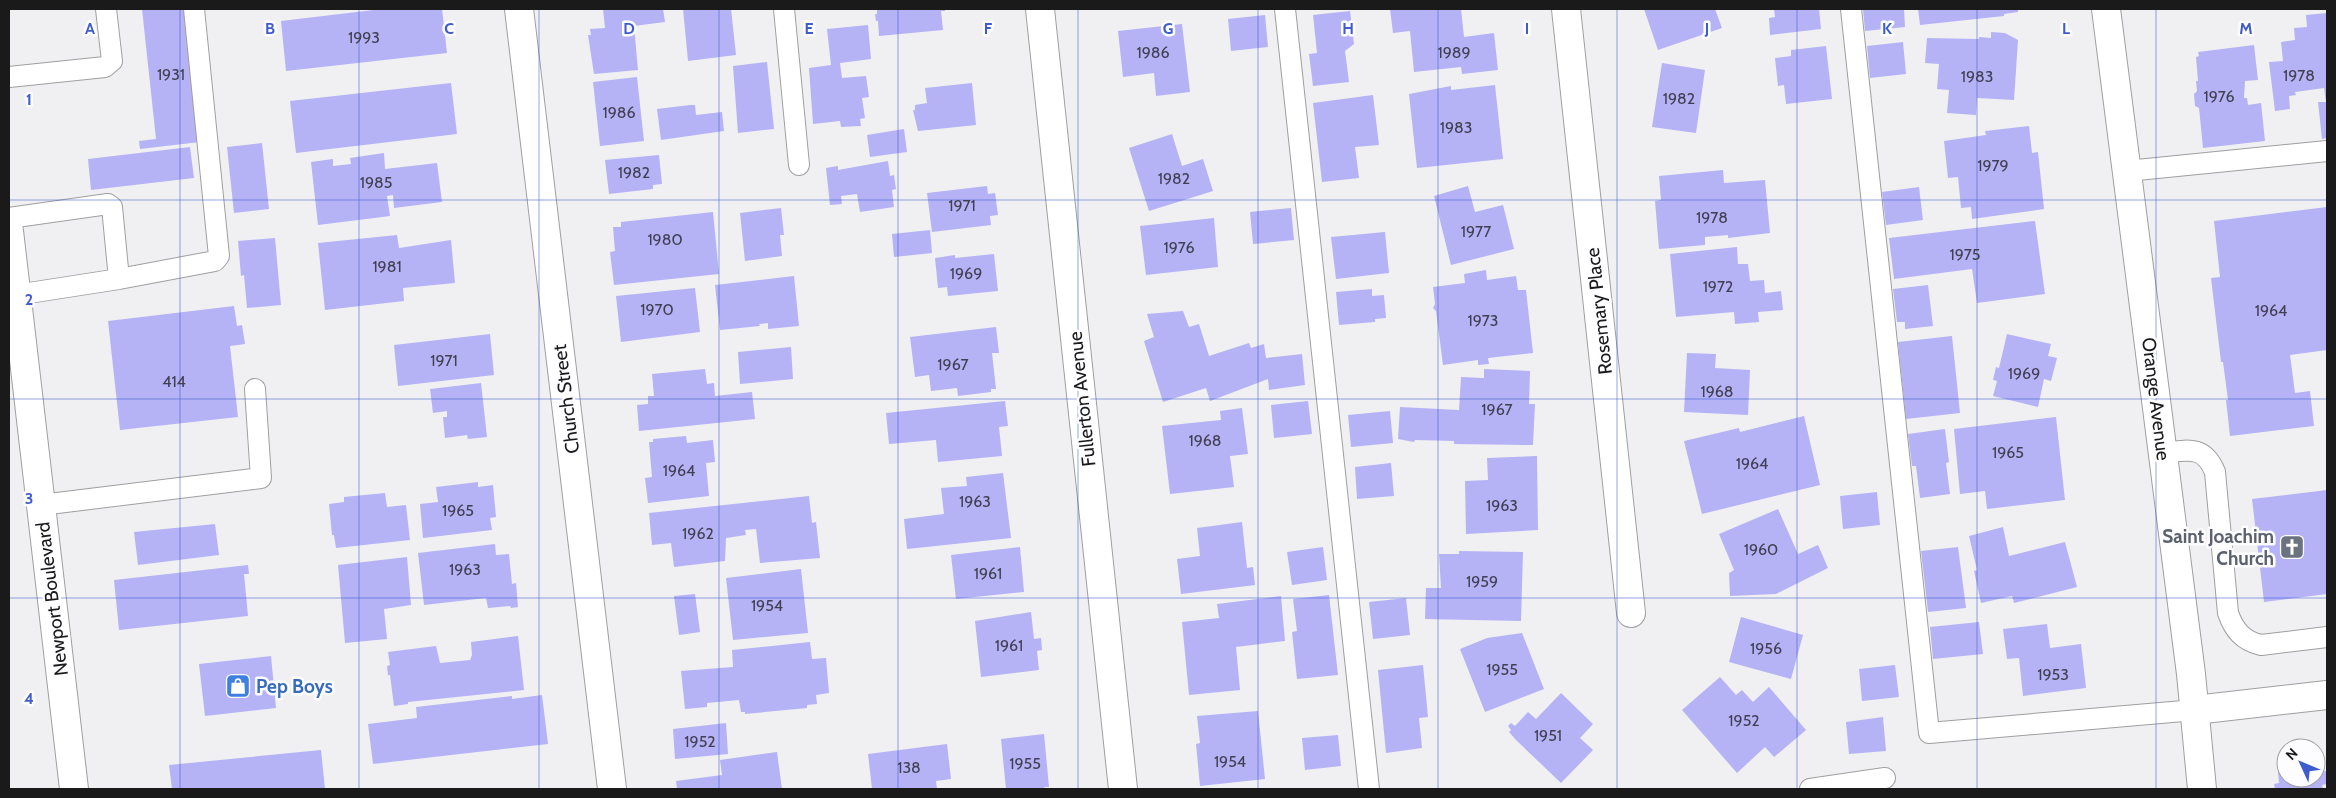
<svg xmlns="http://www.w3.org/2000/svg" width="2336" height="798" font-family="Cabin,sans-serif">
<rect width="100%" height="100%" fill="#f0f0f2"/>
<path fill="#b5b2f6" d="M142,9H185L200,142L140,149L139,141L156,139Z
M382,9H442L447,53L286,71L281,21Z
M603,9H663L665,22L634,26L638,70L594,74L588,35H591L590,29L605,28Z
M683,9H731L736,55L688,61Z
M877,9H945V11H941L943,30L879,36L878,21H876L875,14H877Z
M1390,9H1461L1464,37L1494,33L1498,70L1462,74L1461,67L1414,72L1410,31L1393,33Z
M1644,9H1715L1722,28L1658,50Z
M1774,9H1819L1821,29L1770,35L1769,18L1775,17Z
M1863,9H1904L1905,27L1865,31Z
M1918,9H2018V12L2004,14V16L1920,25Z
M1350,11L1354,44L1345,51L1349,82L1313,86L1309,54L1317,53L1313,15Z
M2327,13V138L2322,139L2318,102H2326L2324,88L2295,92L2296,95L2289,96L2290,109L2275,111L2269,62L2283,61L2281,42L2295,40L2294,28L2307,27L2306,15Z
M1265,15L1268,47L1231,51L1228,19Z
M1182,24L1190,92L1156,96L1154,73L1123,77L1118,31Z
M868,25L871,59L840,63L842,78L866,76L869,97L862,98L865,118L860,119L861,126L841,127L840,121L813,124L809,68L831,65L827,29Z
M1991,32L2005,33L2018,40L2014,100L1977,98L1976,115L1947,113L1949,90L1937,89L1939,64L1925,63L1927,38L1979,39V37L1991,38Z
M1903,42L1906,74L1870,78L1867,46Z
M2254,45L2258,80L2245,81L2244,98H2247L2248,105L2261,103L2265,141L2203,148L2199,108L2195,106L2194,94L2197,91L2196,81H2198L2196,57L2199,56L2198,52Z
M1826,46L1832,99L1786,104L1784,85L1778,86L1775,58L1791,56V50Z
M767,62L774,129L738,133L733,66Z
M1662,63L1705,70L1696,133L1652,127Z
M637,77L644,141L600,146L593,82Z
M451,83L457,134L296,153L290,101Z
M972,83L976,125L918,131L913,110H915V105L927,103L925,88Z
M1495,85L1503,159L1417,168L1409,94L1451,86V90Z
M1373,95L1379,145L1355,147L1359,178L1322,182L1313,103Z
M690,105H695L696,115L722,112L724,131L661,140L657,109Z
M2029,126L2032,153L2038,152L2044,209L1972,219L1971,207L1961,208L1958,177L1948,178L1944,141L1986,135L1985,131Z
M904,129L907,152L870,157L867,135Z
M1172,134L1182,166L1203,159L1213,191L1149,211L1129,148Z
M262,143L269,209L234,213L227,147Z
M190,147L194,178L91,190L88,159Z
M384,153L385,169L437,163L442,202L394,208L393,195L387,196L390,216L318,225L311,162L333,159V166L351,164L350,158Z
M659,155L662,184L653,185V189L609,194L605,160Z
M888,161L890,176L894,175L896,189L892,190L894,207L860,212L857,194L841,196L842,204L830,205L826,168L838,166V170Z
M1723,170L1724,183L1765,180L1770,233L1728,238V235L1705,237V245L1659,249L1655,201L1661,200L1659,176Z
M987,186L988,194L995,193L998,215L990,216L991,225L932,232L927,193Z
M1468,186L1475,212L1503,205L1514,249L1451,265L1434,196Z
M1919,187L1923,220L1886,225L1882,192Z
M2327,207V350L2290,355L2295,393L2310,391L2314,426L2230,436L2226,400H2228L2223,362H2221L2211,278L2220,277L2214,221Z
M781,208L784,235H780L782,256L745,261L740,213Z
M1291,208L1294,240L1253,244L1250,212Z
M713,212L719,274L614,285L610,252L615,251L613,227H621V222Z
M1214,218L1218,267L1146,275L1140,226Z
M2035,221L2045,294L1977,303L1972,269L1894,279L1889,238Z
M930,230L932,253L894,257L892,234Z
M1385,232L1389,273L1336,279L1331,237Z
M397,235L399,248L451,240L455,283L403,288L404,301L325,310L318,243Z
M275,238L281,305L247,308L244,275L241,276L238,241Z
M1737,247L1738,264H1748L1750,281L1764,280L1765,293L1781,291L1783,310L1758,312L1759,322L1735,324L1734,312L1676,317L1670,254Z
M994,254L998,291L948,296L947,287L938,288L935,258L955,255V258Z
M1486,270L1487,280L1516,276L1518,290H1526L1533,353L1488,358L1489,364L1478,365V360L1443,365L1436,311L1433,308L1435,304L1433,287L1465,283L1464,274Z
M794,276L799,326L768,329V323L759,324L760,326L720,330L715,285Z
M1928,285L1933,326L1905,329V322H1897L1893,289Z
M695,288L700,332L621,342L616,296Z
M1372,289V296L1384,295L1386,318L1375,319V322L1339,325L1336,292Z
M234,306L237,326L242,325L245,344L230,346L238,417L120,430L108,321Z
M1183,311L1189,327L1199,324L1209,356L1249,343L1251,348L1264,344L1266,358L1302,354L1305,385L1269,390L1268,379L1210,401L1206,388L1163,402L1144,341L1154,337L1147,314Z
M996,327L999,353H992L996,389H991V392L958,396L957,388L931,391L929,375L915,377L910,337Z
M490,334L494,375L398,386L394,345Z
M2007,334L2051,344L2048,356L2057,358L2051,381L2044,379L2038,407L1993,396L1997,381L1993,380L1996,367L1999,368Z
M1952,336L1960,413L1906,419L1898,342Z
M791,347L793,379L740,384L738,352Z
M1687,353L1716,354L1715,368L1750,370L1748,415L1684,412Z
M705,369L707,384L714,383L715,396L752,392L755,419L639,431L637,405L648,404V396H654L652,374Z
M1484,369L1530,371L1529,404H1535L1533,445L1454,444V441L1415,440L1414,442L1398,439L1400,407L1459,410L1461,377L1484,378Z
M481,383L487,437L468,439L467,435L445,438L443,417H447V411L433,413L430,389Z
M1005,401L1008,426L999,427L1002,456L938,462L936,440L889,444L886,413Z
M1308,401L1312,434L1274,438L1271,405Z
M1242,408L1248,454L1230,456L1234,487L1170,494L1162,426L1221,420L1220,411Z
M1390,411L1393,443L1351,447L1348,415Z
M1804,416L1820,485L1702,514L1684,441L1739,428L1740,432Z
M2056,417L2065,500L1987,509L1985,491L1960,494L1954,429Z
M1945,429L1949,462L1946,463L1950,494L1920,498L1916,466H1912L1908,434Z
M686,436L687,443L713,440L715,462L706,463L709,496L648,503L645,478L652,477L649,442H653V439Z
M1537,456L1538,530L1466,534L1465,481L1488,480L1487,458Z
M1391,463L1394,496L1357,499L1355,467Z
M1003,473L1011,538L907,549L904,519L944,514L941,488L967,486L966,477Z
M478,482V487L493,485L496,517L490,518L492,530L423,538L420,504L438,502L436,487Z
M2327,490V594L2264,602L2252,499Z
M1877,492L1880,525L1843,529L1840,496Z
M385,493L387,507L406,505L410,540L336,548L334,535H332L329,504L344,502V497Z
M809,496L812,523L816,522L820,558L760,563L756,529L745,530L746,535L726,538L725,561L674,567L671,543L652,545L649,513Z
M1778,509L1798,554L1818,545L1828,568L1776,594L1730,596L1729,573L1734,570L1719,534Z
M1242,522L1247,568L1253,567L1255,585L1181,594L1177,559L1200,556L1197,528Z
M215,524L219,555L138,565L134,532Z
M2003,527L2009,556L2065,542L2077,587L2014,603L2012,596L1981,603L1974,571L1977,570L1969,536Z
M495,544L496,555L509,554L512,584L516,583L518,607L511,608L510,606L488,608L486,598L424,605L418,553Z
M1020,547L1024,592L956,599L951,555Z
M1323,547L1327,580L1292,585L1287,552Z
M1958,547L1966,608L1928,612L1921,551Z
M1459,551L1523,552L1521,621L1425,619L1426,588H1441L1439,554H1459Z
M407,557L411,605L384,609L387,639L345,643L338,565Z
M248,565L249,574H244L248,616L119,630L114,580Z
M801,569L808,633L733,640L726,578Z
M695,594L700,632L679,635L674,596Z
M1329,595L1338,675L1297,679L1292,632L1297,631L1293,599Z
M1281,596L1285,641L1236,647L1240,690L1189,695L1182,622L1219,618L1217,604Z
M1406,598L1410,635L1373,639L1369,602Z
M1031,612L1034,639L1041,638L1042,650L1037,651L1039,670L981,677L975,621Z
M1741,617L1803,635L1791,679L1729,662Z
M1979,622L1983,654L1933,659L1930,627Z
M2047,624L2050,648L2081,644L2086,688L2023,696L2019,658L2007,659L2003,629Z
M1522,633L1544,689L1485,712L1460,649L1487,638Z
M518,636L524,690L408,702V704L394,706L390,675H388L387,666L390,665L388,652L436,646L440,663L470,660L472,655L471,642Z
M810,642L812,659L826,658L829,693L816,695L817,704L807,705V708L745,714V712H741L739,700L707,703V707L685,709L681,671L733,667L732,650Z
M271,656L276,708L205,716L199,664Z
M1423,665L1428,717L1419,718L1422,748L1386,753L1378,670Z
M1895,665L1899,697L1862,701L1859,669Z
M1720,677L1736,695L1742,690L1753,702L1769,687L1806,730L1774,757L1765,747L1737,773L1682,710Z
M1561,693L1593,724L1580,738L1593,750L1561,783L1516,740L1509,732L1511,730L1508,726L1511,723L1515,726L1528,712L1536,719Z
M542,695L548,744L373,764L368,724L417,718L416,707L512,696V699Z
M1258,711L1265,779L1200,786L1196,744L1200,743L1197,716Z
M1883,717L1886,751L1849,754L1846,722Z
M726,723L728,754L675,759L673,729Z
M1044,734L1049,787H1044L1045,789H1006L1001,739Z
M1338,735L1341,766L1305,770L1302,738Z
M947,744L951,779L936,781L937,789H872L868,754Z
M321,750L325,789H172L169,765Z
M777,752L782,789H677L676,781L722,775L720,760Z
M2286,770V778H2316V772L2326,771L2327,784L2322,785L2323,789H2275L2274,784L2279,783L2278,771Z"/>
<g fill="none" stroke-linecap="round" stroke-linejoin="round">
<defs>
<path id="lane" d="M784,9L799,165
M1285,9L1369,789
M1851,9L1929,733L2195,710
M9,77L105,67L112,61L106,9
M2127,171L2327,151
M9,218L108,204L112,207L119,279L16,295
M119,279L215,261L219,256L194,9
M2163,453C2188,450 2204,445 2215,472L2228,613C2234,630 2243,641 2261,645L2327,637
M41,505L261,478L255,389
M1810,789L1885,778"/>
<path id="street" d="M519,9L612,789
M1040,9L1123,789
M1566,9L1631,613
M2106,9L2191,674L2202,789
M2195,710L2327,695"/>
<path id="secondary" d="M9,231L74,789"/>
</defs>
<use href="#lane" stroke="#9f9fa1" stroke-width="22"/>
<use href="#street" stroke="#9f9fa1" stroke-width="30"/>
<use href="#secondary" stroke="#9f9fa1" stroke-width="30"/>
<use href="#lane" stroke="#fff" stroke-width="20"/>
<use href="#street" stroke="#fff" stroke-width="28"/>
<use href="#secondary" stroke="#fff" stroke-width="28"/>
</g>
<path fill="none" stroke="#3f5ccf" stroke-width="1" stroke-opacity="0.55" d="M180,9V789M359,9V789M539,9V789M719,9V789M898,9V789M1078,9V789M1258,9V789M1438,9V789M1617,9V789M1797,9V789M1977,9V789M2156,9V789M9,200H2327M9,399H2327M9,598H2327"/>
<defs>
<symbol id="church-square" viewBox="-11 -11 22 22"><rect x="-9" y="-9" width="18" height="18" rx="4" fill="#6b7280" stroke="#fdfdff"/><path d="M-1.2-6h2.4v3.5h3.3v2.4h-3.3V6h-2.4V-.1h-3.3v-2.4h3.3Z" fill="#fff"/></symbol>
<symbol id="shop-square" viewBox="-11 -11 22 22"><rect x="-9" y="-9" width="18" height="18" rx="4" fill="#3f7fe0" stroke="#fdfdff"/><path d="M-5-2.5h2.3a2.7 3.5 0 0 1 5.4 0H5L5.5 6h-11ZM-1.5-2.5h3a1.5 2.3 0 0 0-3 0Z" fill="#fff"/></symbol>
</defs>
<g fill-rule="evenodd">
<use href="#church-square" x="2278" y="533" width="28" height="28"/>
<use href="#shop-square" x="224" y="672" width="28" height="28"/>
</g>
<g text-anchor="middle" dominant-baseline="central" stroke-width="5" stroke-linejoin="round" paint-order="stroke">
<g font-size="16" fill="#414052">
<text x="364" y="37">1993</text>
<text x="1153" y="52">1986</text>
<text x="1454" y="52">1989</text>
<text x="171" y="74">1931</text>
<text x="2299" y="75">1978</text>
<text x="1977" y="76">1983</text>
<text x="2219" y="96">1976</text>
<text x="1679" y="98">1982</text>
<text x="619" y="112">1986</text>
<text x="1456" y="127">1983</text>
<text x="1993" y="165">1979</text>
<text x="634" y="172">1982</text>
<text x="1174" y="178">1982</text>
<text x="376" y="182">1985</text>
<text x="962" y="205">1971</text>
<text x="1712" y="217">1978</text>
<text x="1476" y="231">1977</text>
<text x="665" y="239">1980</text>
<text x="1179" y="247">1976</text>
<text x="1965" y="254">1975</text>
<text x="387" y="266">1981</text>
<text x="966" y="273">1969</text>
<text x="1718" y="286">1972</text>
<text x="657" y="309">1970</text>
<text x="2271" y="310">1964</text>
<text x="1483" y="320">1973</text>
<text x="444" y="360">1971</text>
<text x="953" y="364">1967</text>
<text x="2024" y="373">1969</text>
<text x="174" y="381">414</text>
<text x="1717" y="391">1968</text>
<text x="1497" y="409">1967</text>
<text x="1205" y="440">1968</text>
<text x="2008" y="452">1965</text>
<text x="1752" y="463">1964</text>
<text x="679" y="470">1964</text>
<text x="975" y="501">1963</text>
<text x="1502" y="505">1963</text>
<text x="458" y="510">1965</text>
<text x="698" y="533">1962</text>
<text x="1761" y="549">1960</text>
<text x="465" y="569">1963</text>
<text x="988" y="573">1961</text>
<text x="1482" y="581">1959</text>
<text x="767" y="605">1954</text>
<text x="1009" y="645">1961</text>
<text x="1766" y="648">1956</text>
<text x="1502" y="669">1955</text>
<text x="2053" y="674">1953</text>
<text x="1744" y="720">1952</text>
<text x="1548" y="735">1951</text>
<text x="700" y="741">1952</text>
<text x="1230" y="761">1954</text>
<text x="1025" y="763">1955</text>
<text x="909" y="767">138</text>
</g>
<g font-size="19" fill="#1a1a1b" stroke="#fdfdff">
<text transform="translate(1599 311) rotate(-96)">Rosemary Place</text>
<text transform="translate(566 399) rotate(-97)">Church Street</text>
<text transform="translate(1082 399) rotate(-96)">Fullerton Avenue</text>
<text transform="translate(2156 399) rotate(83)">Orange Avenue</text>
<text transform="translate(52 599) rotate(-97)">Newport Boulevard</text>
</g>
<g font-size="19" font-weight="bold" fill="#5b616d" stroke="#fdfdff" text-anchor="end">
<text x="2274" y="536">Saint Joachim<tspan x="2274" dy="22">Church</tspan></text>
</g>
<g font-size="19" font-weight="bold" fill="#366cbe" stroke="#fdfdff" text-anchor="start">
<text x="256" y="686">Pep Boys</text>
</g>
</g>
<g font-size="16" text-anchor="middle" font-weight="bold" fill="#3f5ccf" stroke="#fdfdff" stroke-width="5" stroke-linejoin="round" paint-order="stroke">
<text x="90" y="34">A</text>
<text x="270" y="34">B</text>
<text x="449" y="34">C</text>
<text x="629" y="34">D</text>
<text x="809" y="34">E</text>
<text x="988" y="34">F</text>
<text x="1168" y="34">G</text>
<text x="1348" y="34">H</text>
<text x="1527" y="34">I</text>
<text x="1707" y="34">J</text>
<text x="1887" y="34">K</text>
<text x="2066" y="34">L</text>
<text x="2246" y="34">M</text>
<text x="29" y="105">1</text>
<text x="29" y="305">2</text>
<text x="29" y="504">3</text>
<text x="29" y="704">4</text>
</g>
<rect width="2336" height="798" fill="none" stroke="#1a1a1b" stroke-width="20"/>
<g transform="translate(2301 763) rotate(314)"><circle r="24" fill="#fdfdff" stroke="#a2a2a4"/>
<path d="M0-4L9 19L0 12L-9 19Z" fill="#3f5ccf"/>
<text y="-8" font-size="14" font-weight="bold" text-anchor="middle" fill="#1a1a1b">N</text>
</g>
</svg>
